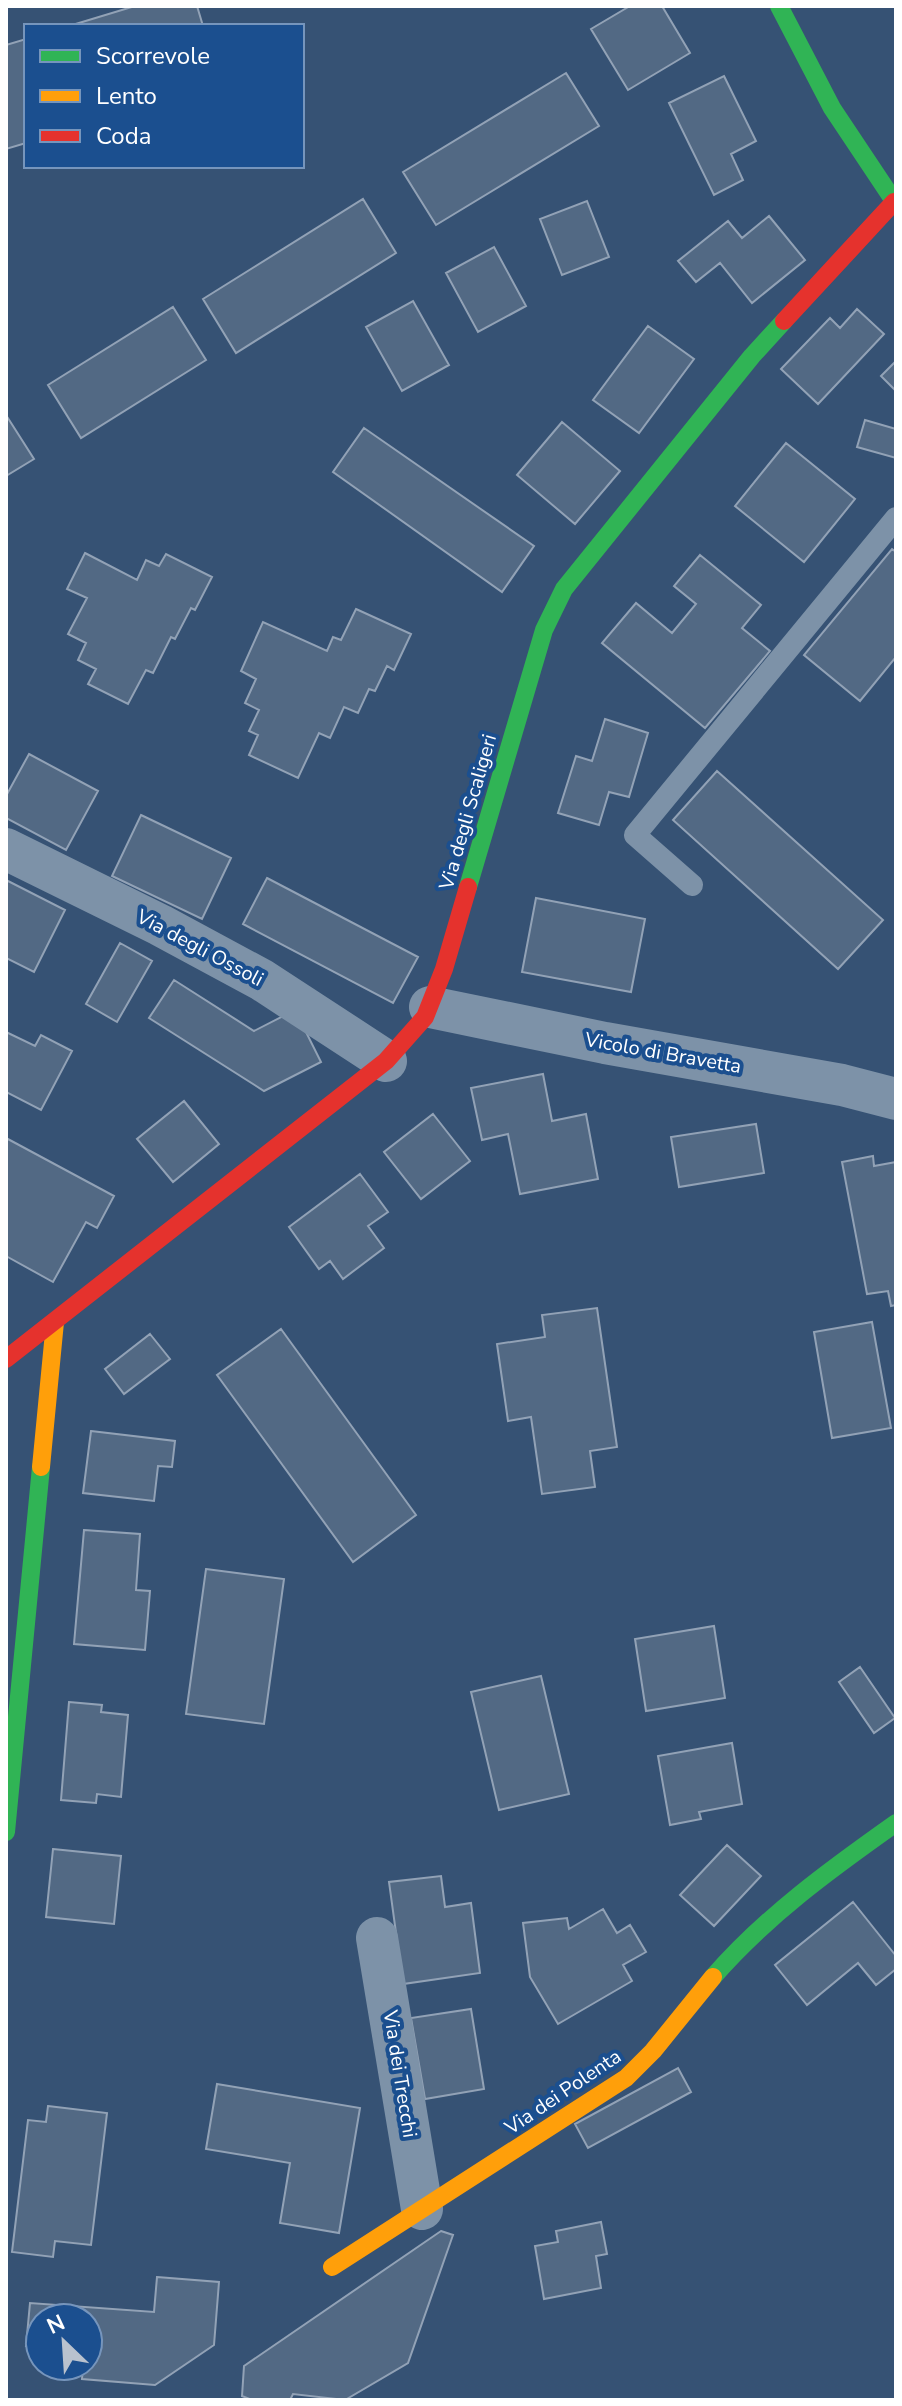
<svg xmlns="http://www.w3.org/2000/svg" width="902" height="2406" font-family="'Nunito Sans',sans-serif">
<rect width="100%" height="100%" fill="#365274"/>
<path fill="#526984" stroke="#92a2b6" stroke-width="2" d="M135,6H197L203,26H69Z
M630,6H662L690,53L628,90L591,29Z
M26,39V143L6,149V45Z
M566,73L599,126L436,225L403,172Z
M724,76L756,141L731,154L743,180L714,195L669,103Z
M363,199L396,253L236,353L203,299Z
M587,201L609,257L562,275L540,219Z
M769,216L805,260L752,303L720,263L696,282L678,261L728,221L742,238Z
M494,247L526,306L478,332L446,273Z
M413,301L449,365L402,391L366,327Z
M173,307L206,360L81,438L48,385Z
M857,309L884,334L818,404L781,369L830,318L840,328Z
M648,326L694,359L639,433L593,400Z
M896,361V391L881,376Z
M6,415L34,459L6,476Z
M865,420L896,429V458L857,447Z
M562,422L620,471L575,524L517,475Z
M364,428L534,546L502,592L333,472Z
M786,443L855,499L804,562L735,506Z
M892,549L896,552V657L860,701L804,655Z
M85,553L137,580L146,560L159,566L166,554L212,577L195,610L191,608L175,639L171,637L153,673L146,670L128,704L88,684L96,669L78,660L86,643L68,634L87,598L67,589Z
M700,555L761,605L742,628L770,651L705,728L602,643L636,603L672,633L696,604L674,586Z
M356,609L411,634L394,670L387,666L375,691L369,689L358,713L344,707L330,738L319,733L298,778L249,755L258,735L249,731L259,710L245,703L256,679L241,671L263,622L327,651L333,637L341,640Z
M605,719L648,733L629,797L609,792L599,825L558,813L576,756L592,761Z
M29,754L98,791L66,850L6,818V796Z
M717,771L883,920L838,969L673,820Z
M141,815L231,858L202,919L112,876Z
M267,878L418,957L393,1003L243,924Z
M6,880L65,910L34,972L6,958Z
M536,898L645,919L631,992L522,972Z
M120,943L152,961L117,1022L86,1004Z
M174,980L254,1031L295,1010L321,1062L264,1091L149,1018Z
M6,1032L35,1046L41,1035L72,1051L41,1110L6,1092Z
M543,1074L552,1121L586,1114L598,1179L520,1194L508,1134L482,1140L471,1088Z
M184,1101L219,1144L173,1182L137,1139Z
M433,1114L470,1161L421,1199L384,1152Z
M756,1124L764,1173L679,1187L671,1137Z
M6,1138L114,1196L97,1228L86,1222L53,1282L6,1256Z
M873,1156L874,1166L896,1162V1305L891,1306L888,1291L867,1294L842,1162Z
M360,1174L388,1212L368,1226L384,1248L343,1279L330,1261L319,1269L289,1227Z
M597,1308L617,1447L590,1451L595,1487L542,1494L531,1417L508,1421L497,1344L545,1337L542,1315Z
M872,1322L891,1428L832,1438L814,1332Z
M281,1329L416,1515L353,1562L217,1375Z
M150,1334L170,1359L124,1394L105,1369Z
M91,1431L175,1441L172,1467L158,1466L154,1501L83,1493Z
M84,1530L140,1534L136,1590L150,1591L145,1650L74,1644Z
M206,1569L284,1579L264,1724L186,1714Z
M714,1626L725,1698L646,1711L635,1639Z
M860,1667L895,1718L874,1733L839,1682Z
M541,1676L569,1794L499,1810L471,1692Z
M69,1702L102,1705L101,1712L128,1715L121,1797L97,1794L96,1803L61,1800Z
M732,1743L742,1804L699,1812L701,1819L670,1825L658,1756Z
M727,1845L761,1876L714,1926L680,1895Z
M53,1849L121,1856L114,1924L46,1917Z
M441,1876L445,1907L471,1903L480,1973L403,1984L389,1882Z
M853,1902L896,1956V1969L876,1985L858,1963L807,2005L775,1965Z
M603,1909L617,1933L630,1925L646,1952L623,1965L632,1981L558,2024L530,1977L523,1923L567,1918L569,1929Z
M471,2009L484,2089L425,2099L411,2018Z
M678,2068L691,2092L588,2148L575,2124Z
M217,2084L360,2108L339,2233L280,2223L290,2163L206,2149Z
M48,2106L107,2113L91,2245L55,2241L53,2257L12,2252L28,2120L46,2122Z
M601,2222L607,2254L596,2256L601,2288L544,2299L535,2246L558,2242L556,2231Z
M441,2231L453,2235L408,2363L345,2400L293,2394L290,2400H252L242,2396L244,2366Z
M157,2277L219,2282L214,2345L155,2385L82,2379L83,2366H88V2318H40V2347L26,2346L30,2303L154,2312Z"/>
<g fill="none" stroke-linecap="round" stroke-linejoin="round">
<path stroke="#7d92a8" stroke-width="22" d="M692,885L635,835L896,518"/>
<path stroke="#7d92a8" stroke-width="42" d="M6,849L160,925L262,980L386,1061
M430,1007L605,1043L842,1085L896,1099
M377,1938L422,2209"/>
<path stroke="#30b455" stroke-width="18" d="M779,6L832,108L896,204
M468,887L544,630L564,589L752,356L784,321
M6,1832L41,1467
M713,1977C766,1916 831,1869 896,1823"/>
<path stroke="#ff9f0a" stroke-width="18" d="M41,1467L55,1322
M332,2267L626,2078L653,2051L713,1977"/>
<path stroke="#e5322d" stroke-width="18" d="M784,321L894,202
M6,1359L386,1061L425,1017L444,969L468,887"/>
</g>
<g text-anchor="middle" dominant-baseline="central" stroke-width="8" stroke-linejoin="round" paint-order="stroke">
<g font-size="20" fill="#fff" stroke="#1b4f8f">
<text transform="translate(468 812) rotate(-74)">Via degli Scaligeri</text>
<text transform="translate(200 948) rotate(28)">Via degli Ossoli</text>
<text transform="translate(663 1053) rotate(10)">Vicolo di Bravetta</text>
<text transform="translate(400 2074) rotate(81)">Via dei Trecchi</text>
<text transform="translate(563 2092) rotate(-34)">Via dei Polenta</text>
</g>
</g>
<rect width="902" height="2406" fill="none" stroke="#ffffff" stroke-width="16"/>
<rect x="24" y="24" width="280" height="144" fill="#1b4f8f" stroke="#7695bc" stroke-width="2"/>
<rect x="40" y="50" width="40" height="12" fill="#30b455" stroke="#7695bc" stroke-width="2"/>
<text x="96" y="64" font-size="24" fill="#ffffff">Scorrevole</text>
<rect x="40" y="90" width="40" height="12" fill="#ff9f0a" stroke="#7695bc" stroke-width="2"/>
<text x="96" y="104" font-size="24" fill="#ffffff">Lento</text>
<rect x="40" y="130" width="40" height="12" fill="#e5322d" stroke="#7695bc" stroke-width="2"/>
<text x="96" y="144" font-size="24" fill="#ffffff">Coda</text>
<g transform="translate(64 2342) rotate(335)"><circle r="38" fill="#1b4f8f" stroke="#7695bc" stroke-width="2"/>
<path d="M0-6L14 30L0 20L-14 30Z" fill="#b9c2ce"/>
<text y="-12" font-size="22" font-weight="bold" text-anchor="middle" fill="#ffffff">N</text>
</g>
</svg>
